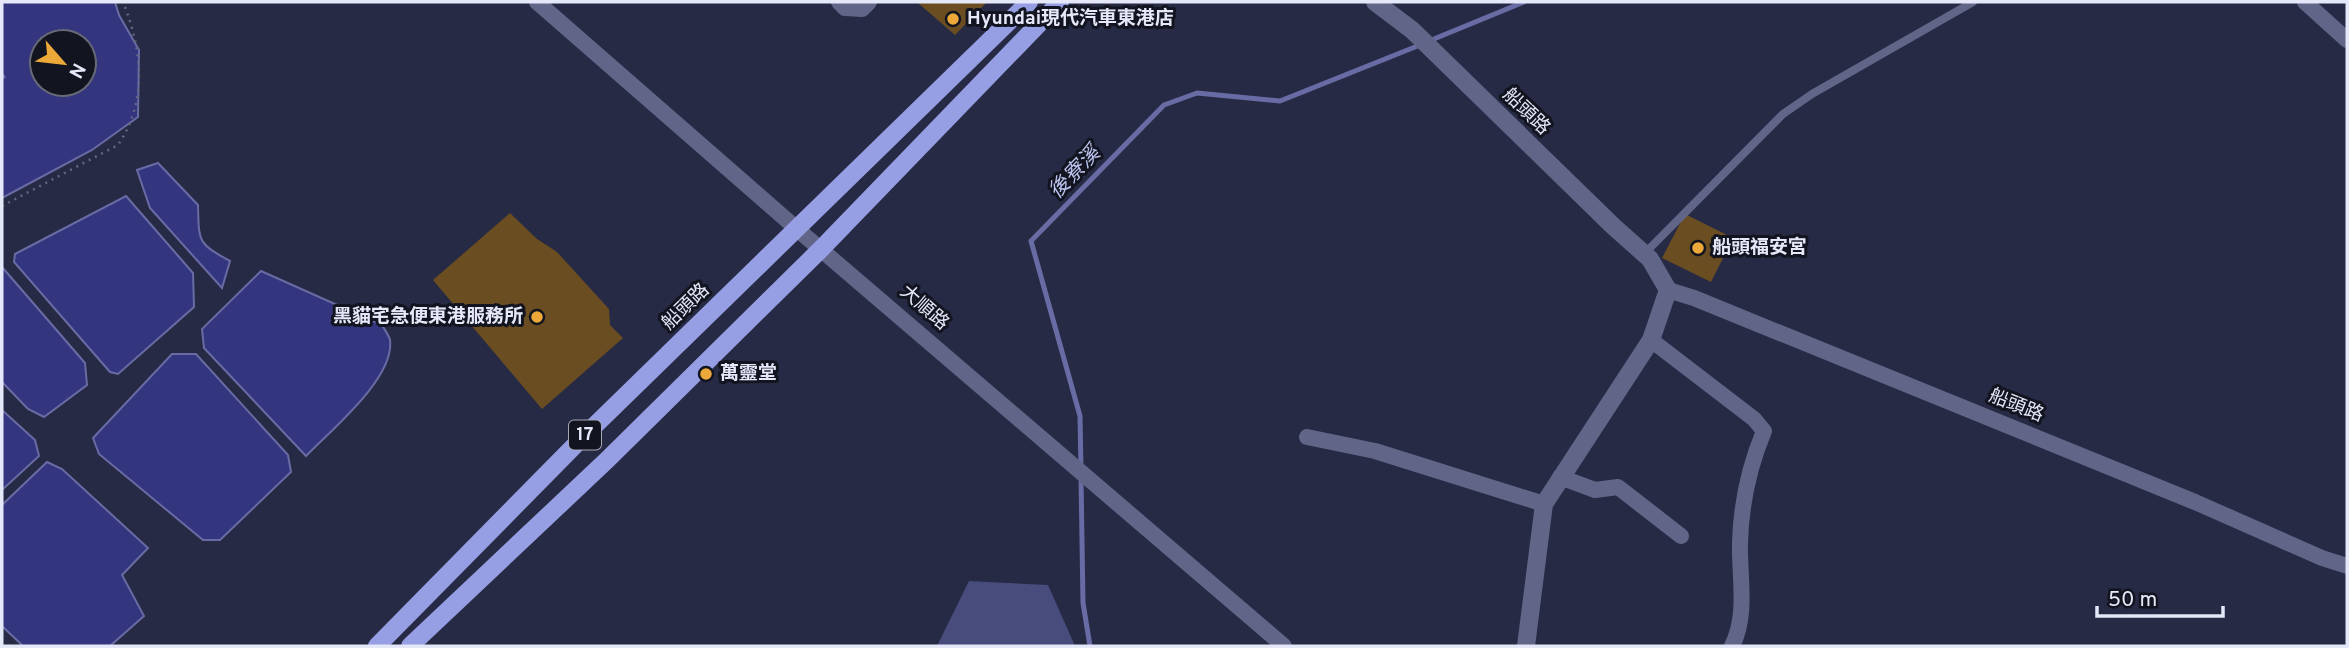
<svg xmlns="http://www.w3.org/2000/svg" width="2349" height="648" font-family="Overpass,'Noto Sans TC',sans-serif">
<rect width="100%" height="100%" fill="#272a44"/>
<path fill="#474c7c" d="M969,581L1048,585L1075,646H937Z"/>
<path fill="#34357f" stroke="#696ba4" stroke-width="2" fill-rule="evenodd" d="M2,2H115L119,15L139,50L138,117L92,150L2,198V76L5,78L2,73ZM42,42H84V84H42Z
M158,163L198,205C199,242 197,243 230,261L222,288L150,208L137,170Z
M126,196L193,273L194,307L118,374L110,372L14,262L15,254Z
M2,267L85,363L87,385L44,417L28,409L2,382Z
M261,271L382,325C384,329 389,335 390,340C395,378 331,430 306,456L204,348L202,329Z
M172,354H196L288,455L291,472L220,540H203L99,454L93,438Z
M2,410L35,440L39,456L2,490Z
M47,462L62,469L148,548L122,575L144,616L110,646H23L2,626V505Z"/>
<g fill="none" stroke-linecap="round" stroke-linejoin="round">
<path stroke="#696ba4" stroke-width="5" d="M1429,41L1524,2
M1081,469L1080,416L1031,241L1164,105L1197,93L1280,101L1420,45
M1081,478L1083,603L1090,646"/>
</g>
<path fill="#6a4d20" d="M917,2H987L955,35Z
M510,213L537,239L557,252L609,309L610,325L623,338L542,409L433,280Z
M1685,214L1733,238L1711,282L1662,258Z"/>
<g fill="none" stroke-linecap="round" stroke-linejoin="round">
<path stroke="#64677f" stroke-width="2.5" stroke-dasharray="2 5" stroke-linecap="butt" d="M2,206L118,145C148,101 142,49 123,2"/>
<path stroke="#616688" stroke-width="8" d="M1645,253L1783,114L1812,94L1973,2"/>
<path stroke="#616688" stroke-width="16" d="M537,2L797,229L1284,646
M839,2L845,8L862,9L869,2
M2305,2L2347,40
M1668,290L1694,298L2195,502L2322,558L2347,566
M1651,340L1754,419L1764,431C1749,467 1741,504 1740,543C1739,576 1748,615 1732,646
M1307,437L1375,451L1544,504
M1560,477L1595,490L1618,487L1681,536"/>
<path stroke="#616688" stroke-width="18" d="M1375,2L1412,30L1613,226L1650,259L1668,290L1651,340L1544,504L1526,646"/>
<path stroke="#969ee4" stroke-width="18" d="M377,646L585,435L1029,2
M410,646L607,460L822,248L1060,2"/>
</g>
<g fill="#eca93a" stroke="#12141f" stroke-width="2.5">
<circle cx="953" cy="19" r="7"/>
<circle cx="1698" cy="248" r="7"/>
<circle cx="537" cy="317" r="7"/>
<circle cx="706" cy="374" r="7"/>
</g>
<g text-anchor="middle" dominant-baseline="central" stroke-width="6" stroke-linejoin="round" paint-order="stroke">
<rect fill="#12141f" stroke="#a6a8b8" stroke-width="2" x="569" y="420.5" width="32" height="29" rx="5"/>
<g font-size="18" font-weight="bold" fill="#e5e8f9">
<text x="585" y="435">17</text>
</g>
<g font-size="19" font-weight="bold" fill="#e5e8f9" stroke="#12141f" text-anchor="start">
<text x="967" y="19">Hyundai現代汽車東港店</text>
<text x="1712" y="248">船頭福安宮</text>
<text x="523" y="317" text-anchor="end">黑貓宅急便東港服務所</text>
<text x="720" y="374">萬靈堂</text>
</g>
<g font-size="19" fill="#e5e8f9" stroke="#12141f">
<text transform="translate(1526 112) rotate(44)">船頭路</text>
<text transform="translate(686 307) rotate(-44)">船頭路</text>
<text transform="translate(924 308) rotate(41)">大順路</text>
<text transform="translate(2016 406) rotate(22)">船頭路</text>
</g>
<g font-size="21" font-style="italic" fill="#bcc3ee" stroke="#12141f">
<text transform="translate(1075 173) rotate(-46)">後寮溪</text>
</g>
</g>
<rect width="2349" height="648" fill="none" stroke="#e5e8f9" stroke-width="7"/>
<g transform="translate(63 63) rotate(118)"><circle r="33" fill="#12141f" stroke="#666976" stroke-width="2"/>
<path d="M0-5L12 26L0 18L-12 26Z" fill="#eca93a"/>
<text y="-10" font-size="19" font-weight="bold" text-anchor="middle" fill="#e5e8f9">N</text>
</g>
<path d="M2097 606v10h126v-10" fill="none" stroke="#e5e8f9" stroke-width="3.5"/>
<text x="2108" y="606" font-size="21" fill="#e5e8f9" stroke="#12141f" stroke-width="5" paint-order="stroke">50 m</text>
</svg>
